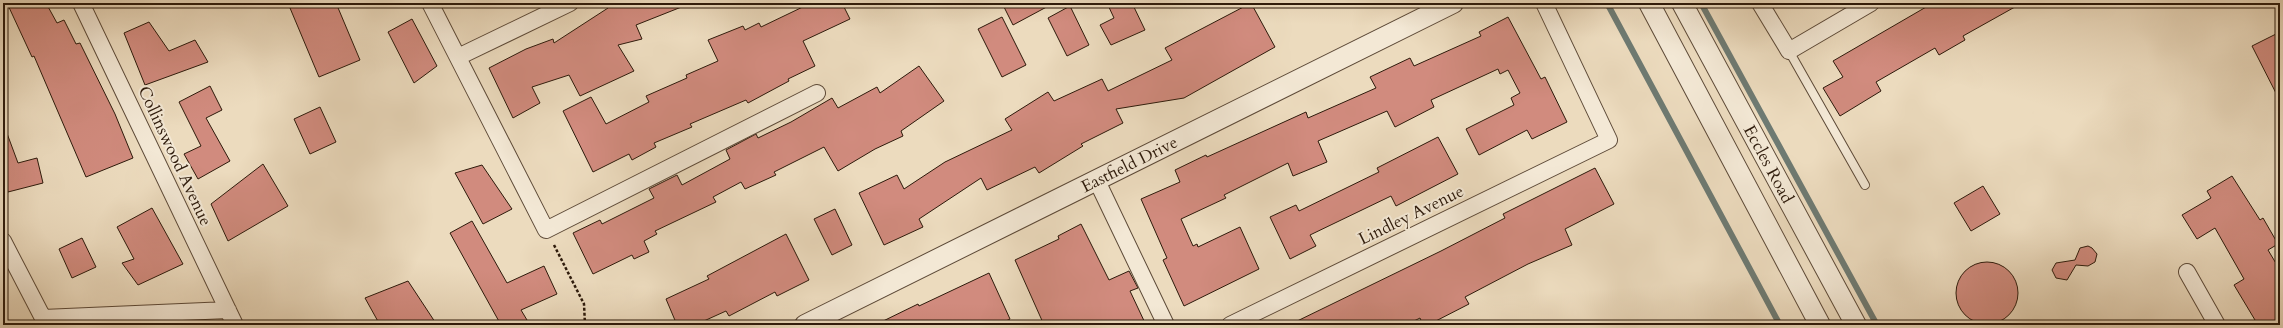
<svg xmlns="http://www.w3.org/2000/svg" width="2283" height="328" font-family="Cardo,serif">
<rect width="100%" height="100%" fill="#ecdbbe"/>
<filter id="stains"><feTurbulence type="fractalNoise" baseFrequency=".005" numOctaves="4"/><feColorMatrix values="0 0 0 0 .2 0 0 0 0 .09 0 0 0 0 .02 0 0 0 .5 -.17"/></filter>
<radialGradient id="worn" r=".72"><stop offset=".6" stop-color="#630" stop-opacity="0"/><stop offset="1" stop-color="#630" stop-opacity=".3"/></radialGradient>
<g fill="none" stroke-linecap="round" stroke-linejoin="round">
<path stroke="#6e7a72" stroke-width="6" d="M1607,3L1780,325
M1701,3L1877,325"/>
</g>
<path fill="#d18b7e" stroke="#2d1a0b" d="M7,3H46L57,23L64,20L76,44L80,43L115,114L133,158L86,177L34,56L32,57Z
M302,3H336L360,60L319,77L290,8Z
M606,3L689,4L636,25L642,39L618,45L634,71L580,96L569,75L532,87L540,103L513,118L489,68L526,49L553,39L554,43L608,8Z
M811,3H842L850,19L803,41L815,66L788,79L789,81L748,103L746,100L690,124L692,127L654,143L656,147L632,160L629,154L593,172L563,111L591,97L606,124L649,102L646,96L687,78L686,75L718,61L708,40L743,26L745,30L759,23L761,27Z
M1002,3H1054L1013,25Z
M1107,3H1132L1145,30L1111,45L1100,25L1114,18Z
M1251,3L1275,47L1184,98L1116,109L1123,123L1081,144L1083,146L1039,173L1035,167L987,190L981,178L919,219L923,227L884,245L859,193L897,175L904,189L945,162L1012,130L1005,119L1048,92L1054,101L1102,79L1108,91L1172,60L1165,48Z
M1933,3H2022L1963,36L1965,40L1939,55L1935,48L1876,82L1881,91L1840,116L1823,88L1843,77L1833,61Z
M1070,6L1089,45L1067,56L1048,18Z
M1002,17L1026,65L1002,77L978,29Z
M1508,17L1541,79L1545,77L1567,122L1532,139L1527,130L1479,155L1466,129L1514,105L1511,98L1520,93L1508,70L1500,74L1498,69L1431,100L1434,107L1395,127L1387,111L1318,141L1327,162L1293,176L1288,163L1224,195L1226,198L1181,219L1193,246L1197,244L1198,247L1240,227L1259,269L1184,306L1163,260L1167,258L1141,199L1180,182L1175,170L1206,155L1207,157L1306,112L1308,118L1376,88L1370,77L1410,58L1414,66L1481,36L1479,32Z
M412,19L437,66L414,83L388,32Z
M149,22L169,51L195,40L208,62L145,85L124,33Z
M2280,32V101L2252,46Z
M919,66L944,101L901,131L903,136L875,149L838,171L824,147L774,172L776,175L745,189L741,182L713,197L716,202L655,231L657,234L644,241L649,252L634,259L632,255L593,274L573,233L600,220L602,224L654,198L649,189L677,175L682,185L730,159L726,150L756,134L758,138L791,122L832,98L838,108L877,87L880,93Z
M210,86L222,110L206,118L230,161L198,179L184,154L201,146L179,102Z
M320,107L336,142L310,154L294,119Z
M3,128H5L18,163L37,158L43,183L8,192L3,173Z
M1438,137L1458,174L1396,206L1391,196L1310,235L1316,246L1290,259L1270,217L1296,205L1299,211L1379,172L1377,168Z
M263,164L288,206L228,241L211,204Z
M482,165L512,209L483,224L455,173Z
M1595,168L1614,204L1565,229L1572,245L1528,264L1465,297L1469,304L1428,325H1423L1420,318L1406,325H1289L1441,251L1505,218L1503,214Z
M2232,176L2260,220L2263,218L2278,244L2268,250L2280,270V325H2258L2234,285L2244,279L2215,228L2197,239L2182,215L2211,198L2207,191Z
M1983,186L2000,214L1971,231L1954,203Z
M152,208L183,264L138,285L122,263L134,259L117,227Z
M835,209L852,245L832,255L814,219Z
M472,221L507,283L544,266L557,294L521,310L530,325H501L450,233Z
M1081,224L1109,280L1129,271L1138,288L1130,291L1146,325H1044L1015,260L1059,239L1058,236Z
M786,234L809,280L777,296L775,292L729,316L726,311L695,325H677L666,299L709,279L707,276Z
M82,238L96,267L72,278L59,249Z
M2088,246L2092,248L2097,254L2095,262L2088,266L2076,265L2067,280L2056,278L2052,270L2056,263L2075,260L2080,248Z
M1956 293a31 31 0 1 1 62 0a31 31 0 1 1-62 0Z
M989,273L1010,319L998,325H875L918,304L919,306Z
M408,281L437,325H380L365,298Z"/>
<g fill="none" stroke-linecap="round" stroke-linejoin="round">
<defs>
<path id="service" d="M1789,51L1865,185"/>
<path id="minor" d="M81,3L235,325
M430,3L546,230L817,93
M1760,3L1789,51L1871,3
M458,57L570,3
M1097,181L1166,325
M3,241L43,318L228,310
M2187,272L2217,325
M1230,325L1609,140L1544,3"/>
<g id="tertiary">
<path d="M1649,3L1820,325"/>
<path id="s1" d="M1682,3L1856,325"/>
<path id="s2" d="M805,325L1453,3"/>
</g>
</defs>
<use href="#service" stroke="#5d4a38" stroke-width="10"/>
<use href="#minor" stroke="#5d4a38" stroke-width="18"/>
<use href="#tertiary" stroke="#5d4a38" stroke-width="22"/>
<path stroke="#2d1a0b" stroke-width="2.5" stroke-dasharray="3 2" stroke-linecap="butt" d="M554,245L584,304L585,325"/>
<use href="#service" stroke="#f3e8d5" stroke-width="8"/>
<use href="#minor" stroke="#f3e8d5" stroke-width="16"/>
<use href="#tertiary" stroke="#f3e8d5" stroke-width="20"/>
</g>
<g text-anchor="middle" dominant-baseline="central" stroke-width="4" stroke-linejoin="round" paint-order="stroke">
<g font-size="17" fill="#2d1a0b" stroke="#f3e8d5">
<text transform="translate(175 156) rotate(65)">Collinswood Avenue</text>
<text stroke="none"><textPath href="#s2" startOffset="362">Eastfield Drive</textPath></text>
<text stroke="none"><textPath href="#s1" startOffset="183">Eccles Road</textPath></text>
<text transform="translate(1411 215) rotate(-26)">Lindley Avenue</text>
</g>
</g>
<rect width="2283" height="328" fill="none" stroke="#ecdbbe" stroke-width="16"/>
<rect x="4" y="4" width="2275" height="320" fill="none" stroke="#2d1a0b" stroke-width="2"/>
<rect x="8" y="8" width="2267" height="312" fill="none" stroke="#2d1a0b"/>
<rect width="100%" height="100%" filter="url(#stains)"/>
<rect width="100%" height="100%" fill="url(#worn)"/>
</svg>
